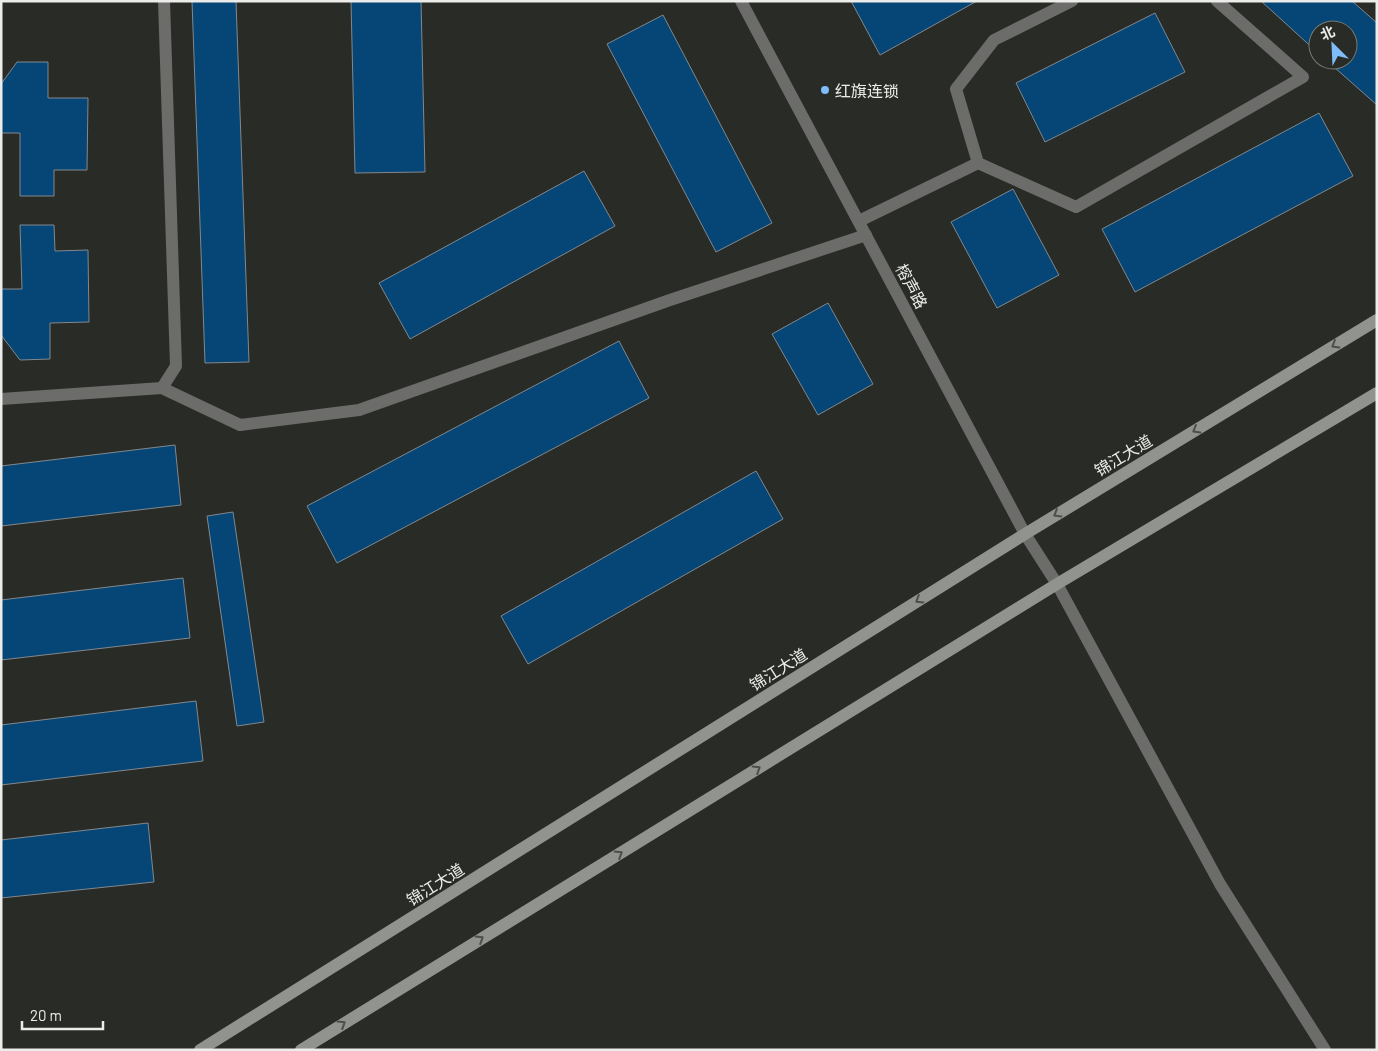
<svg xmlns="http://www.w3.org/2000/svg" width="1378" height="1051" font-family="Barlow,'Noto Sans SC',sans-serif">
<rect width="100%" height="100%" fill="#292b26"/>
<path fill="#054676" stroke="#82888d" d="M192,1H236L249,362L205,363Z
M351,1H421L425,172L355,173Z
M851,1H977L880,55Z
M1261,1H1352L1377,23V105L1326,60H1348V30H1318V53Z
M1155,13L1185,72L1045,142L1016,83Z
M663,15L772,223L716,252L607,44Z
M17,62H48V98H88L87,170H54V196H20V133H1V84Z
M1319,113L1353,176L1135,292L1102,229Z
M584,171L615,226L410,339L379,283Z
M1013,189L1059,275L997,308L951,222Z
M20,225H54L55,251L88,250L89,322L50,323V359L20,360L1,335V289H22Z
M828,303L873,384L818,415L772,334Z
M619,341L649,398L337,563L307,506Z
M175,445L181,505L1,526V466Z
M756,471L783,519L528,664L501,616Z
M233,512L264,722L237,726L207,516Z
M183,578L190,638L1,660V600Z
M196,701L203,761L1,785V725Z
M148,823L154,882L1,898V840Z"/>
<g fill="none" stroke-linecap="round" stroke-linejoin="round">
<path stroke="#6c6d6a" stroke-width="12" d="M978,163L1076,207L1303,77L1217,1
M859,221L978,163L956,89L994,40L1072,1
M162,388L240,425L359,410L670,300L866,235
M1,399L162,388L176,366L164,1"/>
<path stroke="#6c6d6a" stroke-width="12" d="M741,1L1025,534L1057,584L1220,884L1325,1050"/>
<path stroke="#91938f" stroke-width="12" d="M200,1050L1025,534L1377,320
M301,1050L1057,584L1377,393"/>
</g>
<defs><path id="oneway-chevron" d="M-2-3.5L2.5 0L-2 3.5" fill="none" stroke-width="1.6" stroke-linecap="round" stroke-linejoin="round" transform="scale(1.25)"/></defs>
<g stroke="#4d4f4b">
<use href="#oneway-chevron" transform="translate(1335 345) rotate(149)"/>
<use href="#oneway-chevron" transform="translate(1196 430) rotate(149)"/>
<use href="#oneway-chevron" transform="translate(1057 514) rotate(149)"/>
<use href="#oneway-chevron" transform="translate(919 600) rotate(148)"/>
<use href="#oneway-chevron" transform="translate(757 769) rotate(-32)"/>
<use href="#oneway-chevron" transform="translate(619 854) rotate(-32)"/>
<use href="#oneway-chevron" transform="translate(480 939) rotate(-32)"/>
<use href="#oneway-chevron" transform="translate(342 1024) rotate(-32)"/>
</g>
<circle fill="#7fbdfa" stroke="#292b26" stroke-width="2" cx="825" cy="90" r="5"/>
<g text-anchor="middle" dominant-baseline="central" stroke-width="4" stroke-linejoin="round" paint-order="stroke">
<g font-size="16" fill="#ecedea" stroke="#292b26" text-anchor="start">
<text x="835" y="90">红旗连锁</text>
</g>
<g font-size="16" fill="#ecedea" stroke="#292b26">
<text transform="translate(912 286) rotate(62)">榕声路</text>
<text transform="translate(1123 455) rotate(-31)">锦江大道</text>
<text transform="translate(778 669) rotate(-32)">锦江大道</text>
<text transform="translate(435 884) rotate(-32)">锦江大道</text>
</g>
</g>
<rect width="1378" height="1051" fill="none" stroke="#ecedea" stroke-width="5"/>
<g transform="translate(1333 45) rotate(336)"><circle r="24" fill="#292b26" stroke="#777974"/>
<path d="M0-4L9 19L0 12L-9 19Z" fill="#7fbdfa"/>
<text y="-8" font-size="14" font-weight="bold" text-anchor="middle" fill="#ecedea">北</text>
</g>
<path d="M22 1021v8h81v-8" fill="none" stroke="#ecedea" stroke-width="2.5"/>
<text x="30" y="1021" font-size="15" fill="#ecedea" stroke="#292b26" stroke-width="4" paint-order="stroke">20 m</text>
</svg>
